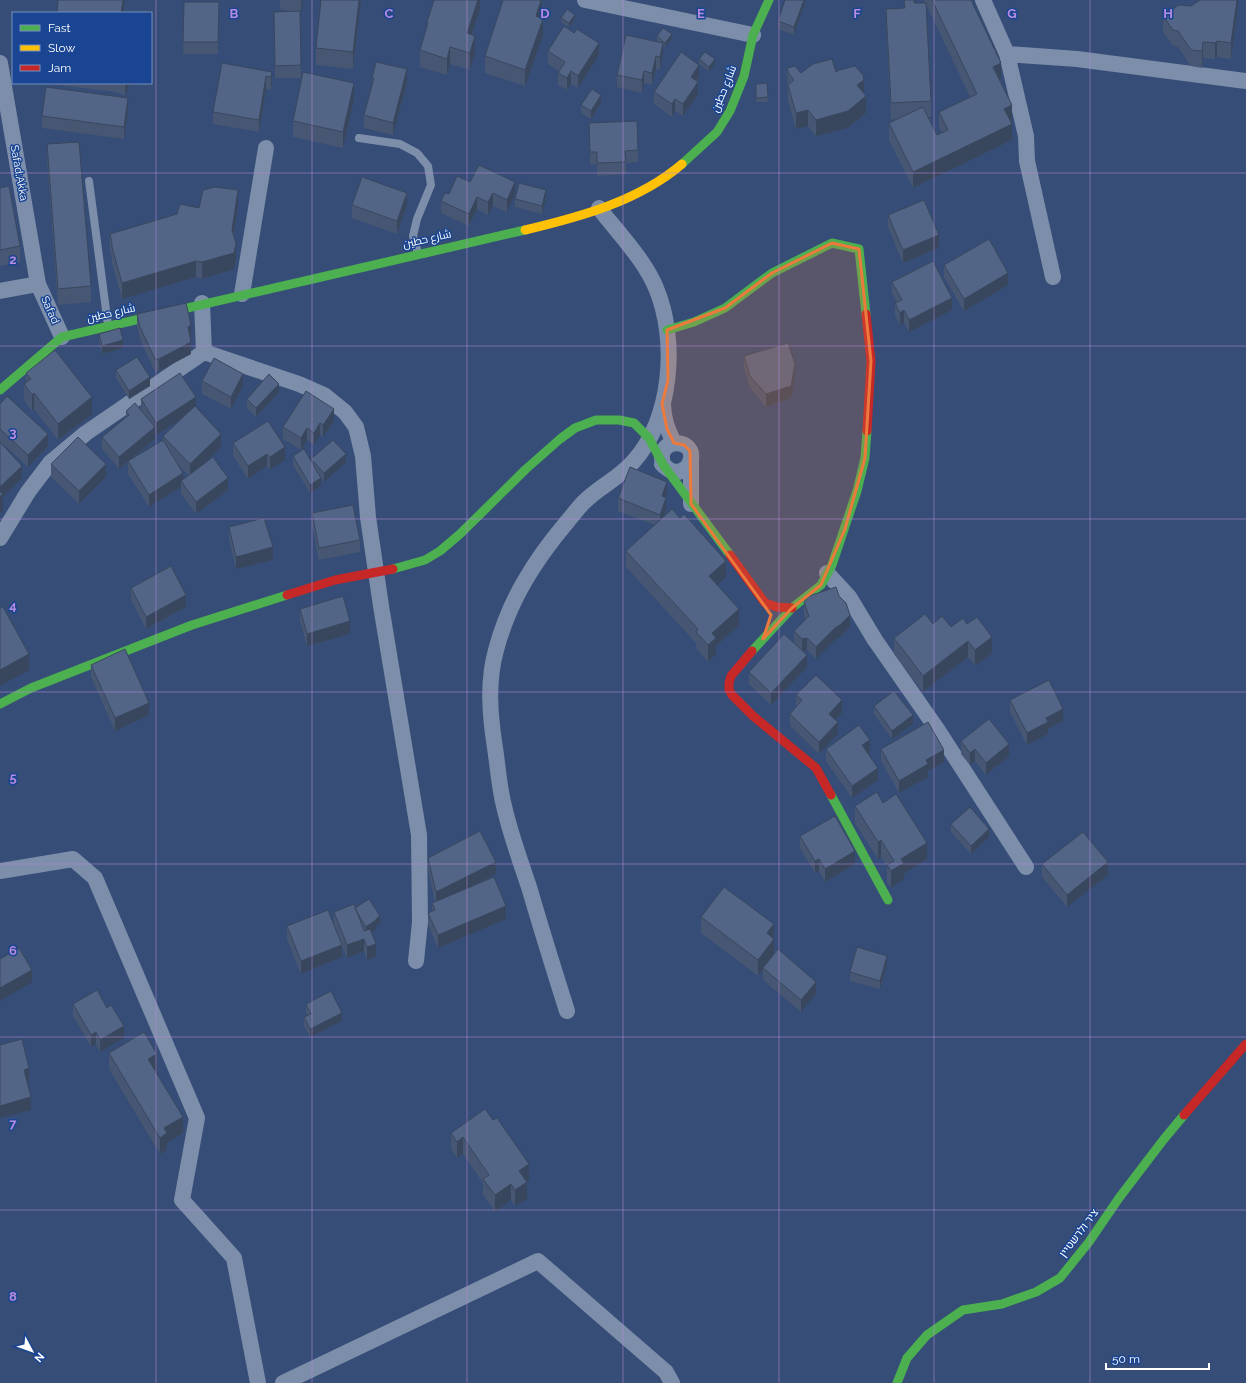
<svg xmlns="http://www.w3.org/2000/svg" width="1246" height="1383" font-family="Raleway,Cairo,Heebo,sans-serif">
<rect width="100%" height="100%" fill="#354d77"/>
<g fill="none" stroke-linecap="round" stroke-linejoin="round">
<path stroke="#7d8eaa" stroke-width="8" d="M359,138L400,144L417,153L428,166L431,185L417,219L413,236L418,253
M89,181L108,325"/>
<path stroke="#7d8eaa" stroke-width="16" d="M585,0L753,35
M983,0L1007,54L1026,136L1027,161L1053,277
M1007,54L1077,59L1246,81
M0,63L38,284L62,337
M0,291L38,284
M242,294L266,148
M204,352L299,384L324,395L345,412L356,427L363,456L368,517L381,606L419,835L420,922L416,961
M663,405C664,421 667,428 674,443
M691,461V504
M662,464C666,467 668,470 672,471C681,474 689,468 691,459C695,436 652,438 664,466
M0,538L28,492L50,463L86,433L204,352L202,303
M827,573L849,597L875,640L937,729L1026,867
M0,871L73,859L95,878L197,1118L182,1200L234,1258L258,1383
M567,1011C554,970 541,928 529,887C520,860 510,833 504,806C499,787 498,767 495,748C490,716 487,682 496,650C509,601 534,561 567,522C573,515 578,508 584,502C599,487 619,478 633,462C672,419 678,340 656,288C644,259 618,233 599,208
M283,1383L538,1261L666,1372L672,1383"/>
<path stroke="#4caf50" stroke-width="9" d="M682,164L717,132L730,111L744,76L753,35L769,0
M667,330L694,322L725,308L772,273L832,243L859,249L866,314
M0,390L62,337L525,230
M393,569L425,560L440,551L460,534L526,469L560,439L575,428L596,420H619L634,423L649,438L664,466L730,555
M752,651L792,608L821,585L832,565L857,491L865,458L867,431
M0,704L31,688L192,625L287,595
M831,795L888,900
M897,1383L907,1358L927,1335L963,1310L1002,1304L1036,1292L1060,1278L1089,1242L1119,1198L1164,1139L1184,1115"/>
<path stroke="#ffc107" stroke-width="9" d="M525,230C580,217 639,201 682,164"/>
<path stroke="#c62828" stroke-width="9" d="M866,314L871,361L867,431
M730,555L765,603L777,607L792,608
M287,595L335,580L393,569
M752,651L731,676L729,683V690L732,695L753,716L816,768L831,795
M1184,1115L1246,1044"/>
</g>
<path fill="#475773" fill-rule="evenodd" d="M280,0H303L300,13L301,78H275L274,12H292L280,9Z
M361,0L353,69L316,65V48Z
M480,0V8L472,35L475,52L470,70L450,64L447,75L420,67V50L427,28V22Z
M542,0V15L541,18L543,35L525,86L485,73V56Z
M805,0V3L794,35L778,29V21Z
M904,0L914,3H925L924,0H971L1001,79L999,80L1012,122H1011L1012,140L913,188L889,140V123L898,119L891,120L886,26V9L904,8ZM926,4L970,97L939,112V128L942,133L937,135L928,117H931V101Z
M1238,0V6L1231,59L1217,57L1215,59L1203,58L1202,68L1191,66L1178,47L1173,46L1163,32V16L1191,6Z
M184,2H219L218,54H183Z
M561,18L575,19L569,27L561,22Z
M657,36L672,38L665,47L663,45V55L660,70L656,69L652,85L644,83L642,93L617,87V75L659,42L657,40Z
M548,51L599,55L578,88L571,84L567,90L558,85V73L559,71L548,64Z
M699,59L715,64L709,71L699,64Z
M787,68L801,73L836,72L864,93L866,113L848,128L816,136L808,126L796,129L788,101Z
M272,72V84L271,90L266,89L259,132L213,124V112Z
M699,77L697,81L698,94L683,116L675,111L672,117L654,104V92Z
M372,78L407,82L393,135L364,128V115L372,86Z
M41,83H130L125,96L116,92Z
M767,83L768,102H756V84Z
M354,99L343,148L293,137V121Z
M601,103L591,119L581,113V105Z
M128,110L124,139L42,128V116Z
M589,123L638,150V162L626,163V174L597,176V164L590,165Z
M47,144L91,286V302L58,305L47,161Z
M470,182L515,194L507,212L493,206L488,215L477,209L469,226L441,213V201L449,194Z
M0,188L20,246V262L0,266Z
M546,198L542,214L515,207V199Z
M352,205H407L397,234L352,218Z
M238,206L234,235L236,259L234,269L202,279L196,277L122,299L112,263V257L110,251V234Z
M888,215L939,248L903,263L888,227Z
M944,265L1008,285L964,311L944,277Z
M892,282L952,310L909,332L904,323L900,325L895,315V303L897,302L892,294Z
M137,314L191,337L190,338L191,354L159,371L155,372L140,339L137,326Z
M99,334L123,348L102,354L99,342Z
M744,356L795,377L791,398L766,407L750,388L744,368Z
M116,370L150,386L129,399L116,378Z
M26,373L92,414L58,440L34,409L32,411L24,400V384L26,382Z
M202,381L243,386L231,409L202,394Z
M279,392L256,417L247,408V399Z
M141,399L196,407L221,447L198,468L228,490L196,514L181,494V487L149,507L128,474V462L119,469L102,449V437L126,417V411L141,410ZM182,418L163,436V440L130,460L155,439V434L156,435ZM177,463L189,476L183,480Z
M0,404L48,446L28,467L0,441Z
M334,421L323,437L320,435L314,445L307,440L301,450L283,439V427Z
M233,443L285,460L270,470L267,466L248,479L233,456Z
M293,456L311,462V459L346,462L324,482L321,478V486L310,493L293,465Z
M51,464L106,477L79,504L51,477Z
M667,494L666,497V510L664,516L726,577L717,585L739,625L716,646V654L708,662L696,648V643L626,567V551L655,525L618,511V498Z
M312,513L360,540V552L319,560L312,525Z
M229,527L273,560L236,569L229,539Z
M131,588L186,607L146,629L131,600Z
M804,602L850,627L840,637L836,639L816,659L807,650L803,652L807,667L771,705L749,684V672L794,643V631L805,620L804,615Z
M300,609L350,634L307,646L300,621Z
M933,624L992,653L975,666L968,657L923,692L894,654V638Z
M91,665L149,715L115,731L91,677Z
M796,695L842,713L835,720L838,734L819,754L790,726V714L796,707Z
M1010,700L1063,721L1048,729V734L1027,745L1010,712Z
M874,706L913,724L892,739L874,714Z
M961,741L1009,756L986,775L975,761L970,765L961,754Z
M826,749L870,752L868,754L878,780L852,798L826,761Z
M881,749L944,762L928,771V777L899,793L881,761Z
M883,803L927,859L904,874V879L891,888L887,882V866L881,857L878,859L855,823V806Z
M951,824L989,837L971,854L951,832Z
M800,836L855,864L825,882L819,871L815,873L800,848Z
M428,858L496,874L467,889L506,919L438,948L428,925V913L432,911V903L435,902L428,870Z
M1042,864L1108,875L1067,907L1042,877Z
M355,908L380,924L376,926V929L372,932L376,956L367,960L364,951L347,958L342,946V957L301,974L287,939V926L334,924V912Z
M701,917L774,924V954L816,994L801,1012L763,980V970L758,976L701,933Z
M887,964L880,989L850,981V972Z
M73,1004L124,1038L100,1052L96,1044L91,1047L73,1016Z
M306,1004L342,1021L310,1037L304,1026V1017L308,1015L306,1012Z
M109,1053L157,1070L155,1071L183,1133L167,1143V1150L160,1154L109,1069Z
M485,1109L529,1180L526,1182L527,1199L515,1206L511,1200L495,1212L483,1195V1183L463,1154L457,1158L451,1149V1133Z"/>
<path fill="#39475e" d="M123,0H125L123,13H121Z
M301,0H303L301,13Z
M359,0H361L353,69V52Z
M478,0H480V8L467,50V33Z
M541,0H542V15L536,33V16Z
M804,0H805V3L794,35V27Z
M1237,0H1238V6L1231,59V43Z
M575,15V19L569,27V23Z
M543,19V35L525,86V70Z
M672,34V38L665,47V43Z
M475,36V52L470,70V53Z
M1217,41V57L1215,59V43Z
M1203,42V58L1202,68V51Z
M599,43V55L578,88V76Z
M663,43V55L660,70V57Z
M450,47V64L447,75V59Z
M656,56V69L652,85V73Z
M715,59V64L709,71V67Z
M1001,63V79L993,83V67Z
M699,65V77L691,89V77Z
M407,69V82L393,135V123Z
M571,71V84L567,90V78Z
M644,71V83L642,93V80Z
M272,72V84L271,90V77Z
M266,76V89L259,132V120Z
M864,80V96L857,85Z
M698,82V94L683,116V104Z
M125,83H130L125,96Z
M354,83V99L343,148V132Z
M601,95V103L591,119V111Z
M866,96V113L848,128L816,136V120Z
M128,98V110L124,139V127Z
M675,99V111L672,117V104Z
M1012,105V122L1004,125V109Z
M808,110V126L796,129V113Z
M1012,124V140L913,188V172Z
M515,182V194L507,212V200Z
M238,190V206L232,247V230Z
M546,190V198L542,214V206Z
M407,193V205L397,234V221Z
M493,193V206L488,215V202Z
M477,197V209L469,226V214Z
M939,235V248L903,263V250Z
M236,243V259L234,269L202,279V262Z
M196,261V277L122,299V283Z
M1008,273V285L964,311V299Z
M952,298V310L909,332V320Z
M904,310V323L900,325V313Z
M191,325V337L188,339V327Z
M123,340V348L102,354V346Z
M191,342V354L159,371V359Z
M795,364V377L791,398L766,407V394Z
M243,374V386L231,409V397Z
M150,377V386L129,399V391Z
M279,384V392L256,417V408Z
M34,393V409L32,411V395Z
M92,397V414L58,440V424Z
M196,397V409L156,435V423Z
M334,409V421L323,437V425Z
M320,423V435L314,445V433Z
M155,427V439L119,469V457Z
M307,428V440L301,450V438Z
M48,434V446L28,467V455Z
M221,434V447L190,477V464Z
M285,447V460L270,470V457Z
M267,454V466L248,479V466Z
M346,454V462L324,482V473Z
M106,464V477L79,504V491Z
M22,466V478L3,497V511L0,513V487Z
M183,473V484L181,481V487L149,507V495Z
M228,478V490L196,514V502Z
M321,478V486L310,493V485Z
M667,482V494L662,508V496Z
M666,498V510L660,527V515Z
M273,547V560L236,569V557Z
M726,561V577L709,593V576Z
M186,595V607L146,629V617Z
M739,609V625L716,646V654L708,662V645L712,633Z
M850,615V627L840,637L836,639L816,659V647L836,627Z
M350,621V634L307,646V634Z
M992,637V653L975,666V650Z
M807,638V650L802,652V639Z
M968,641V657L923,692V676Z
M29,654V670L0,686V670Z
M807,655V667L771,705V693Z
M842,700V713L829,726V714Z
M149,703V715L115,731V718Z
M1063,709V721L1048,729V734L1027,745V733L1046,718Z
M913,715V724L892,739V731Z
M838,722V734L819,754V742Z
M870,740V752L862,758V745Z
M1009,744V756L986,775V763Z
M975,749V761L970,765V753Z
M944,750V762L928,771V777L899,793V781L926,760Z
M878,768V780L852,798V786Z
M989,829V837L971,854V846Z
M881,840V857L878,859V842Z
M927,843V859L904,874V879L891,888V871L901,859Z
M855,851V864L825,882V869Z
M819,859V871L815,873V861Z
M496,862V874L436,904V892Z
M1108,862V875L1067,907V895Z
M506,906V919L438,948V935Z
M380,916V924L376,926V929L366,936V927L376,919Z
M774,924V955L763,968V970L758,976V960L767,933Z
M364,939V951L347,958V945Z
M376,944V956L367,960V947Z
M342,945V957L301,974V961Z
M887,956V964L880,989V981Z
M32,970V982L0,1001V988Z
M816,982V994L801,1012V1000Z
M342,1013V1021L310,1037V1029Z
M124,1026V1038L100,1052V1040Z
M96,1032V1044L91,1047V1035Z
M157,1054V1070L148,1075V1059Z
M29,1068V1081L24,1082V1070Z
M31,1097V1110L0,1118V1106Z
M183,1117V1133L167,1143V1150L160,1154V1138L164,1128Z
M463,1137V1154L457,1158V1142Z
M529,1164V1180L519,1187V1171Z
M527,1182V1199L515,1206V1190Z
M511,1184V1200L495,1212V1195Z"/>
<path fill="#526586" stroke="#39475e" d="M58,0H123L121,13H57Z
M321,0H359L353,52L316,48Z
M434,0H478L467,33L475,36L470,53L450,47L447,59L420,50L428,23L427,22Z
M503,0H541L536,16L543,19L525,70L485,56Z
M785,0H804L794,27L778,21Z
M904,0H914V3H926L931,101L891,103L886,9L905,8Z
M932,0H971L1001,63L993,67L1012,105L1004,109L1012,124L913,172L889,123L923,107L937,135L948,130L939,112L977,94Z
M1200,0H1237L1231,43L1217,41L1215,43L1203,42L1202,51L1191,50L1178,31L1173,30L1163,16L1179,5L1191,6Z
M184,2H219L218,42H183Z
M567,9L575,15L569,23L561,18Z
M300,11L301,65L275,66L274,12Z
M564,26L574,33L577,29L599,43L578,76L571,71L567,78L558,73L565,62L548,51Z
M663,28L672,34L665,43L657,36Z
M626,35L663,43L660,57L656,56L652,73L644,71L642,80L617,75Z
M681,52L699,65L691,77L698,82L683,104L675,99L672,104L654,92Z
M705,52L715,59L709,67L699,59Z
M832,59L836,72L839,70L855,66L863,75L864,80L857,85L866,96L848,111L816,120L808,110L796,113L788,85L794,80L789,74L787,68L795,66L801,73L813,64Z
M376,62L407,69L393,123L364,115L374,78H372Z
M222,63L272,72L271,77L266,76L259,120L213,112Z
M303,72L354,83L343,132L293,121Z
M767,83L768,97L756,98V84Z
M46,87L128,98L124,127L42,116Z
M592,89L601,95L591,111L581,105Z
M637,121L638,150L625,151L626,162L597,163V152H590L589,123Z
M79,142L91,286L58,289L47,144Z
M479,165L515,182L507,200L493,193L488,202L477,197L469,214L441,201L445,193L449,194L457,176L470,182Z
M362,177L407,193L397,221L352,205Z
M519,183L546,190L542,206L515,199Z
M9,186L20,246L0,250V188Z
M215,187L238,190L232,230L236,243L234,253L202,262L196,261L122,283L112,247V243L110,234L177,214L180,204L199,208L203,190Z
M924,200L939,235L903,250L888,215Z
M989,239L1008,273L964,299L944,265Z
M933,261L952,298L909,320L904,310L900,313L895,303L902,300L892,282Z
M186,303L191,325L188,327L191,342L159,359H155L140,327L137,314Z
M120,328L123,340L102,346L99,334Z
M788,343L795,364L791,386L766,394L750,376L744,356Z
M55,350L92,397L58,424L34,393L32,395L24,384L31,379L26,373Z
M137,357L150,377L129,391L116,370Z
M214,358L243,374L231,397L202,381Z
M180,373L196,397L156,423L141,399Z
M269,374L279,384L256,408L247,399Z
M306,391L334,409L323,425L320,423L314,433L307,428L301,438L283,427Z
M7,396L48,434L28,455L0,429V404Z
M135,403L155,427L119,457L102,437L129,415L126,411Z
M195,406L221,434L190,464L163,436Z
M268,421L285,447L270,457L267,454L248,466L233,443Z
M78,437L106,464L79,491L51,464Z
M163,440L183,473L149,495L128,461Z
M333,440L346,454L324,473L311,459Z
M0,442L22,466L0,487Z
M304,449L321,478L310,485L293,456Z
M213,457L228,478L196,502L181,481Z
M630,467L667,482L662,496L666,498L660,515L618,498Z
M0,491L3,494L0,497Z
M353,505L360,540L319,548L312,513Z
M672,509L680,518L684,514L726,561L709,576L739,609L712,633L716,638L708,645L696,632L698,629L626,551Z
M264,518L273,547L236,557L229,527Z
M171,566L186,595L146,617L131,588Z
M836,587L839,596L846,603L850,615L840,625L836,627L816,647L807,638L802,639L794,631L809,616L804,602L809,596Z
M343,596L350,621L307,634L300,609Z
M3,607L29,654L0,670V608Z
M925,614L933,624L942,616L951,627L963,618L967,624L977,617L992,637L975,650L968,641L923,676L894,638Z
M784,634L807,655L771,693L749,672Z
M125,649L149,703L115,718L91,665Z
M816,675L842,700L829,714L838,722L819,742L790,714L802,700L796,695Z
M1049,680L1063,709L1046,718L1048,722L1027,733L1010,700Z
M894,691L913,715L892,731L874,706Z
M989,719L1009,744L986,763L975,749L970,753L961,741Z
M928,722L944,750L926,760L928,764L899,781L881,749Z
M859,725L870,740L862,745L878,768L852,786L826,749Z
M877,792L883,803L896,794L927,843L901,859L904,863L891,871L887,865L894,861L881,840L878,842L855,806Z
M970,807L989,829L971,846L951,824Z
M835,816L855,851L825,869L819,859L815,861L800,836Z
M480,831L496,862L436,892L428,858Z
M1083,832L1108,862L1067,895L1042,864Z
M494,877L506,906L438,935L428,913L435,910L432,903Z
M724,887L774,924L767,933L774,939L758,960L701,917Z
M369,899L380,916L376,919V920L366,927L358,914L355,908Z
M354,904L364,931L370,929L376,944L367,947L364,939L347,945L334,912Z
M328,910L342,945L301,961L287,926Z
M857,947L887,956L880,981L850,972Z
M19,948L32,970L0,988V959Z
M778,949L816,982L801,1000L763,968Z
M97,990L107,1008L111,1005L124,1026L100,1040L96,1032L91,1035L73,1004Z
M331,991L342,1013L310,1029L304,1017L311,1014L306,1004Z
M144,1032L157,1054L148,1059L183,1117L164,1128L167,1133L160,1138L109,1053Z
M22,1039L29,1068L24,1070L31,1097L0,1106V1045Z
M485,1109L493,1120L497,1118L529,1164L519,1171L527,1182L515,1190L511,1184L495,1195L483,1179L489,1175L463,1137L457,1142L451,1133Z"/>
<path fill="#ed7a3d" fill-opacity="0.2" stroke="#ed7a3d" stroke-width="3" stroke-linejoin="round" d="M832,243L859,249L871,361L865,458L845,529L821,585L792,608L763,639L771,615L691,504L690,451L684,445L674,443L667,429L662,404L668,380L667,330L725,308L772,273Z"/>
<path fill="none" stroke="#b68bdc" stroke-width="1" stroke-opacity="0.55" d="M156,0V1383M312,0V1383M467,0V1383M623,0V1383M779,0V1383M934,0V1383M1090,0V1383M0,173H1246M0,346H1246M0,519H1246M0,692H1246M0,864H1246M0,1037H1246M0,1210H1246"/>
<g text-anchor="middle" dominant-baseline="central" stroke-width="3" stroke-linejoin="round" paint-order="stroke">
<g font-size="11" fill="#fff" stroke="#1a4592">
<text transform="translate(724 89) rotate(-68)">شارع حطين</text>
<text transform="translate(19 173) rotate(80)">Safad;Akka</text>
<text transform="translate(427 239) rotate(-13)">شارع حطين</text>
<text transform="translate(50 310) rotate(66)">Safad</text>
<text transform="translate(111 313) rotate(-13)">شارع حطين</text>
<text transform="translate(1079 1233) rotate(-53)">ציר ולרשטיין</text>
</g>
</g>
<g font-size="13" text-anchor="middle" font-weight="bold" fill="#b68bdc" stroke="#1a4592" stroke-width="3" stroke-linejoin="round" paint-order="stroke">
<text x="234" y="18">B</text>
<text x="389" y="18">C</text>
<text x="545" y="18">D</text>
<text x="701" y="18">E</text>
<text x="857" y="18">F</text>
<text x="1012" y="18">G</text>
<text x="1168" y="18">H</text>
<text x="13" y="264">2</text>
<text x="13" y="437">3</text>
<text x="13" y="610">4</text>
<text x="13" y="782">5</text>
<text x="13" y="955">6</text>
<text x="13" y="1128">7</text>
<text x="13" y="1301">8</text>
</g>
<rect x="12" y="12" width="140" height="72" fill="#1a4592" stroke="#768fbe"/>
<rect x="20" y="25" width="20" height="6" fill="#4caf50" stroke="#768fbe"/>
<text x="48" y="32" font-size="12" fill="#ffffff">Fast</text>
<rect x="20" y="45" width="20" height="6" fill="#ffc107" stroke="#768fbe"/>
<text x="48" y="52" font-size="12" fill="#ffffff">Slow</text>
<rect x="20" y="65" width="20" height="6" fill="#c62828" stroke="#768fbe"/>
<text x="48" y="72" font-size="12" fill="#ffffff">Jam</text>
<g transform="translate(32 1351) rotate(131)" stroke="#1a4592" stroke-width="3" paint-order="stroke">
<path d="M0-3L7 15L0 10L-7 15Z" fill="#ffffff"/>
<text y="-6" font-size="11" font-weight="bold" text-anchor="middle" fill="#ffffff">N</text>
</g>
<path d="M1106 1363v6h103v-6" fill="none" stroke="#ffffff" stroke-width="2"/>
<text x="1112" y="1363" font-size="12" fill="#ffffff" stroke="#1a4592" stroke-width="3" paint-order="stroke">50 m</text>
</svg>
